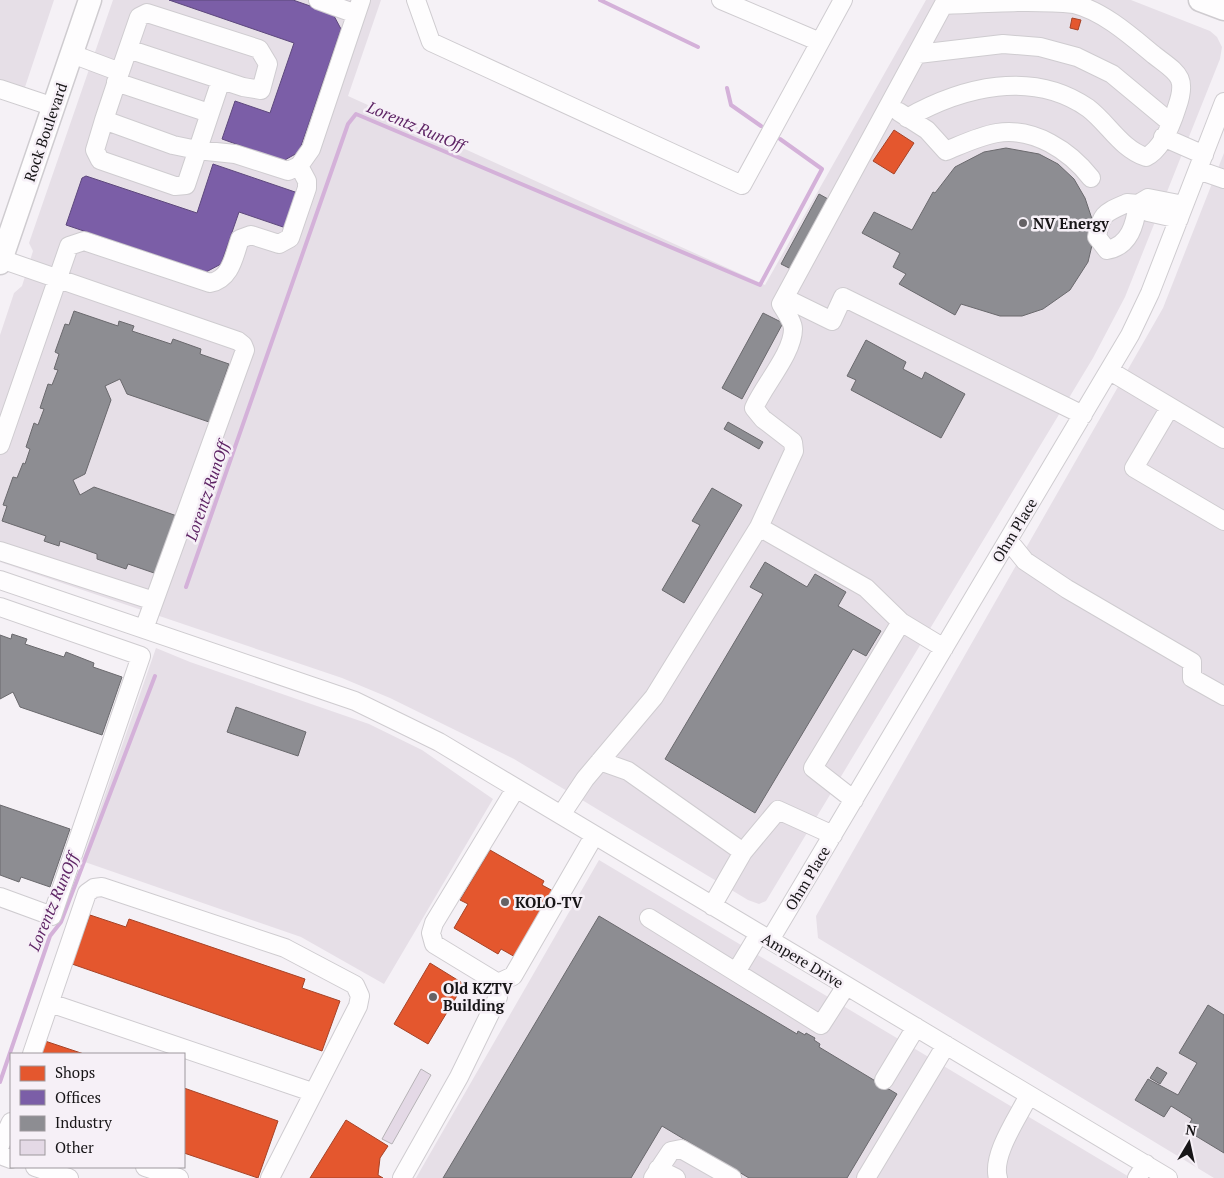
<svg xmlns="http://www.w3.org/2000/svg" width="1224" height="1178" font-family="'PT Serif',serif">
<rect width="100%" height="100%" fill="#f5f1f6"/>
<path fill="#e6dfe7" d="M0,0H54L24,90L0,82Z
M113,0H381L348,96L765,285L926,0H1131L1210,31L1217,37L1222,47L1220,59L1125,297L1093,358L766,901L759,904L748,900L514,759L390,698L342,678L0,562V335L14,293L22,286L33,251L29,243Z
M1224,153V1178H1214L818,938L816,916L1163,308Z
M156,648L190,662L369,724L422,750L493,799L384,984L301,937L82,861Z
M599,860L1131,1178H416Z"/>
<path fill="#e4572e" stroke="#a64327" d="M1072,18L1081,20L1078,30L1070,28Z
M894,130L914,143L894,174L873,161Z
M490,850L544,881L542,885L553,891L517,958L501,949L498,954L454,928L468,904L460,900Z
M90,915L126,927L129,919L305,979L302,988L340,1001L322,1051L72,964Z
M430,963L464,984L428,1044L394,1024Z
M45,1041L84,1054H40Z
M184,1088L278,1121L258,1178L184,1153Z
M346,1120L388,1146L380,1158L378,1175L383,1178H310Z"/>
<path fill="#7b5ea7" stroke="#5d487c" d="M169,0H293L333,14L341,29L299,152L283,161L222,139L235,101L270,113L294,43Z
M213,164L298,193L286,228L239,212L221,264L206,272L66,225L82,178L86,176L197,213Z"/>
<path fill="#8d8d92" stroke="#6a696d" d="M1006,148L1039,154L1058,164L1074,179L1085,198L1092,219L1093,241L1088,262L1070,290L1043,309L1022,316H1000L961,304L955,315L899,284L906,274L893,267L900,253L862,233L874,212L912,230L933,192L935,193L955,167L984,152Z
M819,194L828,199L791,269L781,264Z
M74,311L118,326L119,321L134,326L132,331L171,344L173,339L201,349L200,354L229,364L209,422L127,394L120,379L105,386L111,400L85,474L73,480L80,495L94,487L177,516L157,574L128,564L126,569L97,559V554L60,541L59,546L44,541L46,536L2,521L7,506L3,505L13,477L17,478L23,463L25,464L30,449L26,447L34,423L38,425L44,409L40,408L48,384L52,385L58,370L54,369L59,354L55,352L65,324L69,325Z
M763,313L783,323L742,399L722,388Z
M866,340L906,362L903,369L922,379L925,372L965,394L941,438L851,390L856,380L847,376Z
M728,422L763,442L759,449L724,429Z
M712,488L742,505L684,603L662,590L700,525L692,521Z
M765,562L807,587L815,574L846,592L838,606L881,631L866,656L853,649L755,813L665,759L763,594L750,587Z
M12,634L27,639L25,644L64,657L66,652L94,663L93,667L122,677L102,735L20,707L13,692L0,699V635L11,639Z
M236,707L306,732L298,756L227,732Z
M0,805L70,829L50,887L21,877L19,882L0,875Z
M599,916L797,1034L798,1031L805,1035L806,1033L815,1038L814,1040L820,1044L819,1047L897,1094L847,1178H749L662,1126L631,1178H443Z
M1208,1005L1224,1015V1153L1186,1130L1192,1119L1171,1106L1164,1117L1135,1100L1148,1079L1178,1095L1197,1063L1179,1053Z
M1157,1067L1167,1073L1160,1084L1150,1078Z"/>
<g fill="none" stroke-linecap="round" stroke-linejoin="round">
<path stroke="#d4b1d9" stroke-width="4" d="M600,0L698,47
M727,88L731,105L761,126
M186,587L348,124L356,114L760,285L822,169L780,139
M0,1082L50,936L61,922L155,676"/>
</g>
<path fill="#e4d9e6" stroke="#b6b3b6" d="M421,1069L431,1075L392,1144L382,1139Z"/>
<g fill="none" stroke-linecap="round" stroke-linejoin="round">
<defs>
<path id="minor" d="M318,0L356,14
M416,0L431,42L742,185L843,0
M721,0L820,42
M72,54L120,72L104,120L173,145L197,150L235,154L288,171L299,166L311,149L361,0
M918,54L1003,44L1040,47L1077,57L1112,74L1171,123
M120,72L139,17L147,13L259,49L268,64L261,90L243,87L128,49
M116,82L209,113
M0,89L54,107
M899,112L927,130L946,151C963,144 979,136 997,133C1034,127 1070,151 1091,178
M907,118C962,87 1032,69 1088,108C1108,123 1121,149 1146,157C1162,149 1172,123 1177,107C1188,76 1177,73 1154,55C1131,36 1103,11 1074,4C1034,0 984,3 944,5
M104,120L95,150L100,160L175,186L186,185L221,80
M1163,137L1204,155
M1198,170L1224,179
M1127,203L1138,204C1135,224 1130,246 1107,250L1097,237C1101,213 1105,213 1127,203Z
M1179,219L1148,212L1138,204L1148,198L1184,205
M1,259L238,341L243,345L245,350L144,629
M785,298L832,321L843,297L1083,415
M1110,371L1224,439
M1170,407L1134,468L1224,521
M0,445L69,246L84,241L210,283C231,279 234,256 240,239L251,235L279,244L290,238L307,188V181L299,166
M759,527L794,451L793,442L763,419L754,408C764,385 793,353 793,329C793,322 785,311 781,304L946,0
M1008,540L1025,561L1067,589L1192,662V678L1224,696
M0,551L154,601
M0,580L355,701L439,742L1168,1178
M0,607L141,656L52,916L0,897
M600,761L628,771L743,852
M516,788L434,923L431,933L434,944L498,983L513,976L594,836
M854,800L813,768L901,622L944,648
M561,815L585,779L654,697L759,527L866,588L901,622
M712,906L743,852L778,810L833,835
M649,918L821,1025L846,986
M770,940L1130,335L1150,293L1224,102
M736,972L759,934
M50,1003L312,1092
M32,1054L87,893L94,888L102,887L285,948L355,985L360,996L358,1006L270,1178
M884,1080L916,1027
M0,1145L11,1122
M0,1155L11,1159
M35,1167L69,1178
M145,1167L179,1178
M658,1169L676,1178
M402,1178L459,1077L498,997V983
M653,1178L671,1151L681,1149L732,1178
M866,1178L946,1045
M998,1178C991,1155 1019,1116 1029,1095
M1137,1178L1146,1164"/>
<path id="major" d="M1200,0L1224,9
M0,263L90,0"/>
</defs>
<use href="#minor" stroke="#cfccd0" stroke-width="20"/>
<use href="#major" stroke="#cfccd0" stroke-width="25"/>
<use href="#minor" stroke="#fefdfe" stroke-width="18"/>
<use href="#major" stroke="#fefdfe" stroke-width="22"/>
</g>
<g fill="#656265" stroke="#f6f0f7" stroke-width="2">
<circle cx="1023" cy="223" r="5"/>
<circle cx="505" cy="902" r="5"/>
<circle cx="433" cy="997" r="5"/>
</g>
<g text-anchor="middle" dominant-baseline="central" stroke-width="5" stroke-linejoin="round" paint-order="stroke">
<g font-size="15" fill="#171517" stroke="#f6f0f7">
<text transform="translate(45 132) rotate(-71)">Rock Boulevard</text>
<text transform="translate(1014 530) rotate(-59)">Ohm Place</text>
<text transform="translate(807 878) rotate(-59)">Ohm Place</text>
<text transform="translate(803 960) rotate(31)">Ampere Drive</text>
</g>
<g font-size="15" font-weight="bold" fill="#171517" stroke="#f6f0f7" text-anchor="start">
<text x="1033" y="223">NV Energy</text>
<text x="515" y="902">KOLO-TV</text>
<text x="443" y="988">Old KZTV<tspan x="443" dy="17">Building</tspan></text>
</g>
<g font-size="16" font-style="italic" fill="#5e2465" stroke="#f6f0f7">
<text transform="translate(416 126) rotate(23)">Lorentz RunOff</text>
<text transform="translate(207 491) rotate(-71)">Lorentz RunOff</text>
<text transform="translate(53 902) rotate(-67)">Lorentz RunOff</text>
</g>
</g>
<rect x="10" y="1053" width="175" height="115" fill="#f6f0f7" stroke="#9d989d"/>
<rect x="20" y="1066" width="25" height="15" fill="#e4572e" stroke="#9d989d"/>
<text x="55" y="1078" font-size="15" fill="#171517">Shops</text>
<rect x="20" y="1090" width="25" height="15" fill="#7b5ea7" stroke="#9d989d"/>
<text x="55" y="1103" font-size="15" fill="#171517">Offices</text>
<rect x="20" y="1116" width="25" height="15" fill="#8d8d92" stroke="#9d989d"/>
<text x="55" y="1128" font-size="15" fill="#171517">Industry</text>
<rect x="20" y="1140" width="25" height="15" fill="#e4d9e6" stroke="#9d989d"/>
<text x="55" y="1153" font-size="15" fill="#171517">Other</text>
<g transform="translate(1189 1143) rotate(9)" stroke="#f6f0f7" stroke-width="4" paint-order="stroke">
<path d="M0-4L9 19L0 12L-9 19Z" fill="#171517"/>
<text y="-8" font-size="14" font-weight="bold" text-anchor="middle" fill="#171517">N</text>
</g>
</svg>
